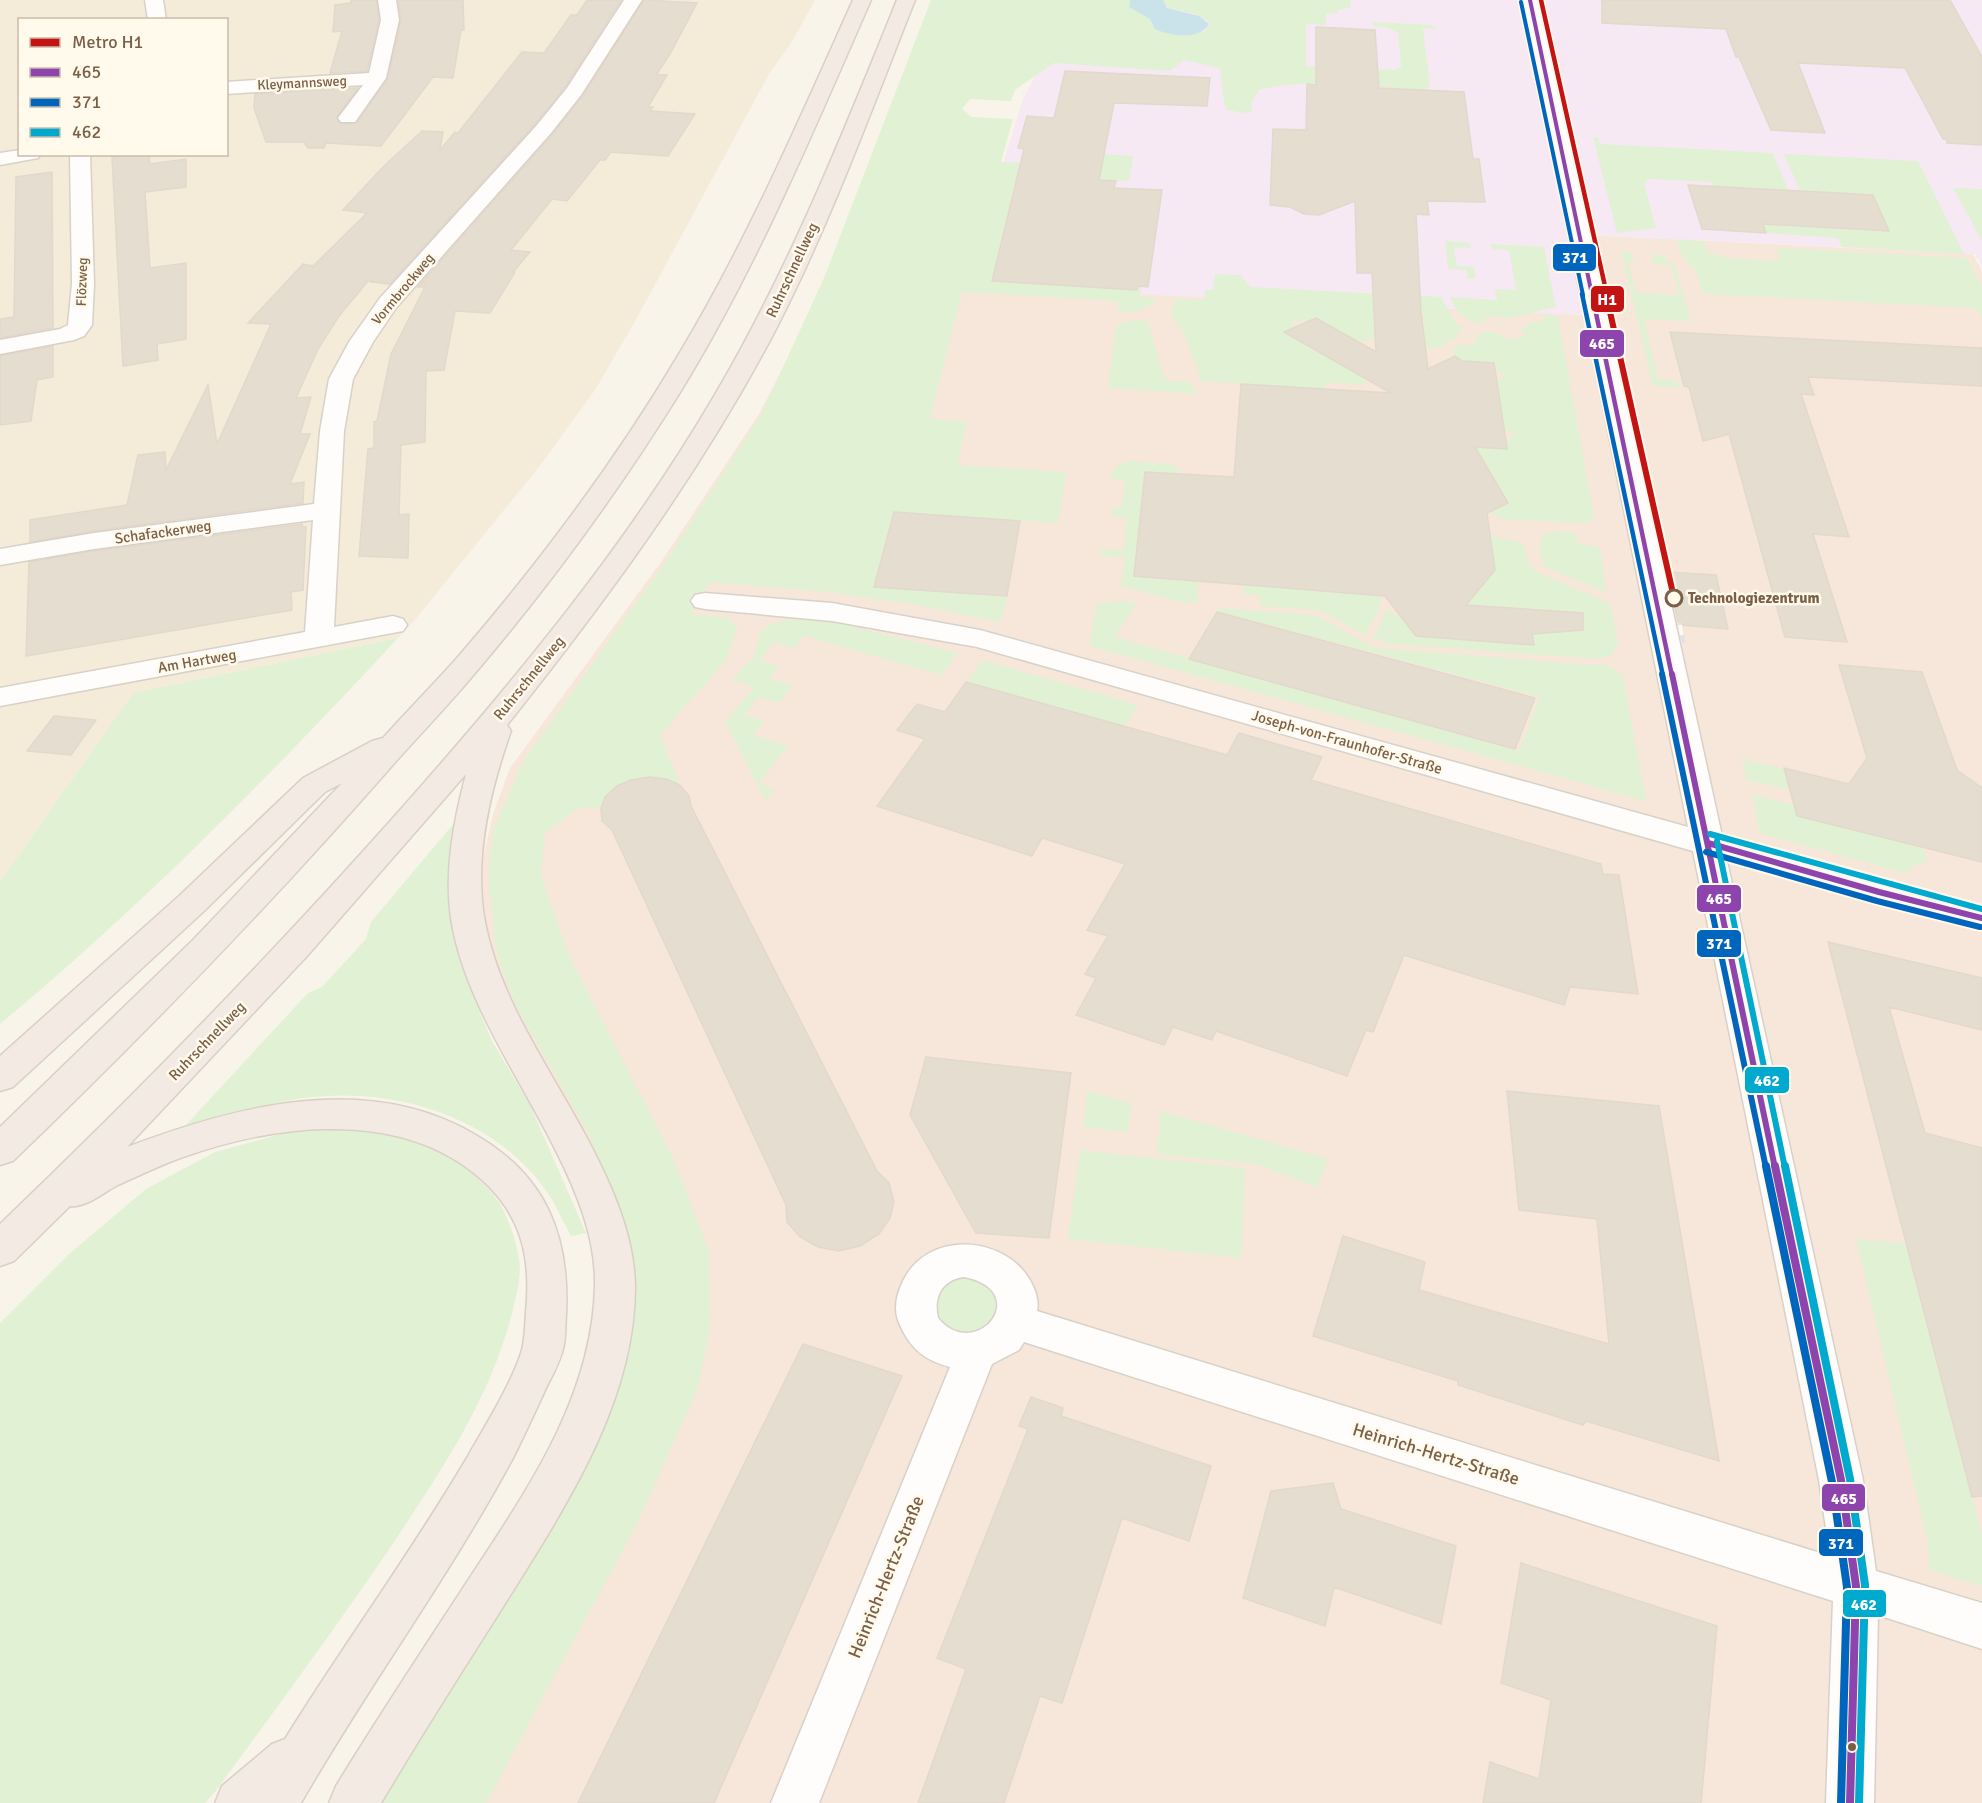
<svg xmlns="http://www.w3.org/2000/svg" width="1982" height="1803" font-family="Signika,sans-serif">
<rect width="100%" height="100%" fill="#f9f4ea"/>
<path fill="#f5ebd9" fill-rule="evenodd" d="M0,0H815L792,42L769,74L637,318L595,390L539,467L414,621L398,638L133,693L0,882ZM20,20H226V154H20Z"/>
<path fill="#f7e7da" d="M1587,235L1973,254L1982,271V1803H1869L1876,1604Z
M829,278L1587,315L1841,1582L1831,1803H364L542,1519L622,1276L498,986L478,907L484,854L493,814L510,768L661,562L759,414Z"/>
<path fill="#f7e9f3" d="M1083,0H1982V267L1975,254L1587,235L1605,316L965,286L1023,99L1072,6Z"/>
<path fill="#e1f1d3" d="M931,0H1130L1129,7L1150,19L1155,29L1184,36L1205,31L1210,24L1208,21L1195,14L1168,8L1163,0H1351V7L1338,10V13L1326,14V25L1306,24V66L1394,70L1401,67L1398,33L1388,28L1373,26V22L1431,25L1438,29L1423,28L1430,86L1423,90C1372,87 1308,77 1259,90L1251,103L1252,112L1244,113L1227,110L1224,102L1220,68L1184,60L1170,71L1054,63L1015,90L1011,101L970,99L962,109L972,117L1013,119L1001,162L1102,164L1104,154L1133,156L1129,181L1017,175L992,281L1137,290L1140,269L1145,254L1140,297L1158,298C1146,311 1135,314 1118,311V301L962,292L930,419L967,422L957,465L1066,472L1058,523L894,512L874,587L1007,596L1001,622L911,604L828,592L710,582L692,614L729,618L737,628L726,660L660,735L680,785C651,773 614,775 601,808L581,807L545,832L541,875L569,956L673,1158L709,1251L710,1328L698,1388L636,1526L486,1803H375L633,1287L621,1209L586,1129L514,1002L497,954L488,877L493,831L522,763L668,558L762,413L824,278Z
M1593,137H1598L1600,144L1773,153L1788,190L1713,186L1711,182L1649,179L1644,184L1656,228L1617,233Z
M1784,154L1918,161L1964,254L1842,247L1838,238L1766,233L1763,224L1889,231L1873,195L1800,191Z
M1953,188L1982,189V241Z
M1677,239L1703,241L1708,252L1728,258L1780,261L1777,248L1967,258L1982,287V319L1976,308L1706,294L1702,291L1695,270L1682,256Z
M1445,241L1470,243L1471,248L1454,247L1457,266L1474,267L1476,278L1468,279L1466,270L1448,269Z
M1491,244L1544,247L1556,307C1539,310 1526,316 1509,318C1500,319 1494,314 1485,318V322C1469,325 1455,312 1450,297L1497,300L1495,289L1516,290L1509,250L1492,249Z
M1621,252H1632L1634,261H1628L1636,293L1679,295L1671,265L1654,264L1651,253L1664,257L1675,266L1691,321L1644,319L1658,379L1676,380L1679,388L1653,386Z
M1215,274L1240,275L1251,287L1441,297L1456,323L1463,327C1457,340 1440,349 1426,349L1423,312L1374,309L1375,338C1357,349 1332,327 1317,318L1307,322L1293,320V325L1295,327L1285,332L1366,377L1365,385L1330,383L1325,385V389L1201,381L1186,338L1171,314L1175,299L1205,300V290H1213Z
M1549,315L1558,316L1594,518L1587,523L1502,519L1486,512L1501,507L1504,502L1442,445L1506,449L1505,439L1517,435L1504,430L1497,379L1508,376L1496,371V363L1462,361L1453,352L1454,346L1473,345L1477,341L1475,337C1486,329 1496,330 1506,339L1521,338L1525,334L1520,329L1528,326L1530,322H1541L1544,317Z
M1142,320L1148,323L1164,377L1173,382L1188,381L1199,394L1108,388L1116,326L1128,321Z
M1128,461L1171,464L1178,468V474L1145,472L1134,576L1199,581L1197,603L1181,602L1121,586L1125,557L1101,556V549L1124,550L1127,518L1112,516L1113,507H1122L1125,480L1110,479L1116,466Z
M1555,531L1574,533L1579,544L1600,547L1606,592L1546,568C1541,561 1538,544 1542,535Z
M1490,536L1520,542L1525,547L1528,562L1537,572L1609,603L1611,606L1618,644L1612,655L1599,659L1390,644L1372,637L1378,630L1386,610H1390L1413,628L1434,636L1533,645L1532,631L1552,611L1455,604Z
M1244,584L1292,587L1293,589L1381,596L1378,612L1365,635L1318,610L1260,606V596L1243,594Z
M1123,601L1136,604L1115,637L1519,751L1540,697L1216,611L1218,608L1315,615L1375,648L1610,666L1623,676L1646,801L1090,646L1096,604Z
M805,619L846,625L958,653L941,675L804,636L793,648L774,642L759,660L779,666L769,679L793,686L779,703L759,697L744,715L764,721L753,735L788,746L759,783L775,789L766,801L725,722L754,687L732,680L755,655L759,634L768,625L784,620Z
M398,638C273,773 142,906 0,1024V882L133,693Z
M982,660L1138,705L1124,726L966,682Z
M1742,759L1785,769L1791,790L1747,780Z
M1753,794L1794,805L1797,816L1922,847L1928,861L1914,866L1905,873L1759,833Z
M471,803L453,919L457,945L476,1003L492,1041L530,1105L586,1233L571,1236C563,1221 556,1205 547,1192C493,1115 392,1086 303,1098C257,1105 214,1122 172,1140L308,993L322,987L366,939L371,922Z
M1087,1091L1131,1103L1128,1132L1083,1127Z
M1160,1111L1328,1159L1317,1187L1256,1164L1157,1154Z
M351,1129C371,1133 393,1135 413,1140C445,1149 482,1176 500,1204C509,1219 516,1241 519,1259C522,1276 516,1297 512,1313C490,1400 441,1471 392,1545C335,1629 275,1710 215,1792L205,1803H0V1323L69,1254L146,1189L215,1152L285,1133Z
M1080,1150L1245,1168L1241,1258L1068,1239Z
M1856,1239L1907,1244L1982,1535V1586L1930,1570L1927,1539Z
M960,1277C973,1277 979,1279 989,1288C1018,1315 959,1354 936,1319C933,1314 933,1305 932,1300L941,1284Z"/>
<path fill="#cae3eb" d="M1130,0H1163L1167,8L1199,16L1209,24C1199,41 1170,36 1155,29L1150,19L1129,7Z"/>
<path fill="#e6ddd1" stroke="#e2d8cc" stroke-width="1.5" d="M351,0H376L379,20L367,71L330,73L342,31L333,32L335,5L351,3Z
M398,0H463L464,30H461L453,78L433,77L381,146L326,143L324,148H308L304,142H266L254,108L255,94L358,88L336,118L341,124L357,123L388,78L401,20Z
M587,0H621L565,87L535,124L390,284L373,282V279L372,282L368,281L339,316L318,349L296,398L311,397L300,434H310L290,484L304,482L303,503L94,531L30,542V520L127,505L138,455L165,452L166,470L208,385L217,444L271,324L248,323L303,264L313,266L367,213L343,210L383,167L422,131L443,132L440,150L455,132L458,133L522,52L544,53L571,15H577Z
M644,0L697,3L670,54L656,75H667L648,107H653L650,111L695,114L668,156L611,152L605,160H600L567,201L552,199L511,250L530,252L513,272H515L490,313L455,311L444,370L426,371L425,442L401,445L399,515L409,514L408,558L359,556L368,449L374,448V422L377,421L391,354L425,287H418L553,134L583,96Z
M1602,0H1950L1982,57V145L1947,143V139H1943L1905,68L1798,63L1825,133L1771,130L1739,57H1736L1726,29L1602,23Z
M1316,27L1375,30L1379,88L1464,92L1473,159H1479L1485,202L1427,201L1429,215L1416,214L1421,312L1428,369L1455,356L1462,361L1494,363L1506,441L1507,449L1475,447L1508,503L1487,513L1495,570L1466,605L1583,613V630L1532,634L1534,645L1416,636L1385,596L1134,576L1145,472L1234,477L1241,384L1391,393L1284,332L1316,318L1376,352L1372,273H1357L1355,201L1319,215L1304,214L1290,207L1270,205L1273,129L1306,130L1307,84L1316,85Z
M1065,71L1210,78L1207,106L1114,103L1099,180L1116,181L1114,188L1162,190L1148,287L1138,286L1137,290L992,281L1024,149L1018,148L1027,116L1054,118Z
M131,154H149L150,164L186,159V187L145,192L150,268L186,263V339L157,344L158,360L123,366L112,157Z
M52,172L53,328L0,338V319L14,317L16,177Z
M1688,185L1873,195L1889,231L1763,224L1766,233L1702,229Z
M1670,332L1982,348V386L1808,377L1814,395L1801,394L1849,537L1813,534L1847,642L1785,637L1729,434L1703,441L1689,387L1684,386Z
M53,346V377L37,380L31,421L0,425V356Z
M894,512L1020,521L1007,596L874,587Z
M302,524V527H306L303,590L291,592L292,610L26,656L29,562L94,551Z
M1667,572L1716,575L1728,629L1679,625Z
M1217,612L1487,685L1535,698L1515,749L1189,659Z
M1839,665L1922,672L1957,770L1982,788V862L1797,816L1784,768L1849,784L1867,758Z
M966,682L1227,755L1239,733L1322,757L1311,780L1601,864L1603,874L1619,875L1638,994L1570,987L1564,1005L1404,955L1373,1032L1366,1030L1347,1076L1216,1031L1212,1040L1173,1027L1164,1045L1076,1015L1096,978L1085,974L1108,936L1087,930L1125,864L1042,838L1032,856L877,806L925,739L897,730L917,704L945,712Z
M54,716L96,720L71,755L27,751Z
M650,777L666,779L680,785L689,796L691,806L877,1171L889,1183L894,1202L890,1218L879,1234L860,1246L839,1251L818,1247L800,1237L787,1222L786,1205L612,830L602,821L601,808L605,797L617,786L631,780Z
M1828,942L1982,978V1030L1889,1007L1925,1133L1982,1148V1496L1972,1497Z
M926,1057L1071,1073L1049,1238L976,1233L910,1115Z
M1507,1091L1659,1106L1719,1461L1586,1421L1583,1425L1458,1385V1381L1313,1336L1343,1236L1425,1262L1419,1290L1609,1344L1597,1219L1519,1210Z
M803,1344L902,1376L714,1803H578Z
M1031,1397L1063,1408L1061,1416L1211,1466L1189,1541L1122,1518L1062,1703L1040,1696L1004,1803H918L966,1669L937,1658L1028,1429L1019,1426Z
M1333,1483L1341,1509L1456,1546L1441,1624L1334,1587L1325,1626L1243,1598L1271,1491Z
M1521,1563L1717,1626L1701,1803H1483L1490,1762L1539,1779L1551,1700L1501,1683Z"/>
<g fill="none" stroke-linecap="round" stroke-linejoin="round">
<defs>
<path id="minor" d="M145,0H163L166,20H148Z
M378,0H396L399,20L386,78L355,122H341L338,118L363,85L226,94V82L369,73L381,20Z
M624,0H642L581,95L551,133L396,308L373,342L353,379L344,431L334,627L393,616L403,619L407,625L403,631L0,706V688L305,632L313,520L94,549L0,565V549L94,533L314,504L320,431L329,379L349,342L380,298L537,125L567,88Z
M1521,0H1539L1722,836L1982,906V930L1727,861L1863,1480L1876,1571L1982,1603V1649L1878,1615L1874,1803H1826L1833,1601L1024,1342L1019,1350L992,1364L819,1803H771L950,1367C924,1360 911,1349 900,1325C893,1310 896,1296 903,1281C928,1229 1008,1235 1032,1284C1036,1292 1039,1302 1037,1311L1830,1556L1819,1480L1693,851L977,647L832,621L705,609L695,607L691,601L695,595L705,593L832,603L980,630L1688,827ZM964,1277C1035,1291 976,1364 938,1318C933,1297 942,1280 964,1277Z
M20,150V154H41L38,158L0,165V153Z
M70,154H90L94,284L92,325L84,336L74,340L0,354V340L60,329L68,325L72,284Z"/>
<path id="highway" d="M853,0H871C812,134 756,269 679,394C618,492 550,585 476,672C451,702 424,730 398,759C276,899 147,1032 13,1161L0,1165V1127L193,940L342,783L325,792L203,912L13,1087L0,1091V1056L179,896L303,778L372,741L383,738C407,711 433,685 457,658C539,563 615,462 679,354C747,241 799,120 853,0Z
M897,0H915C871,111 830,224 775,331C701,472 606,601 507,725L511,731C490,790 473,859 485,922C500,1001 551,1070 588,1140C611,1184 634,1234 635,1285C636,1407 558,1518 496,1618C457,1679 418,1741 381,1803H329L336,1786C377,1719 420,1654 463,1588C523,1496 593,1400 595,1285C596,1237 575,1188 554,1147C518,1075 463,998 451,918C444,870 454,820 466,774L308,955L127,1147C236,1106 366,1071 474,1134C546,1175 570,1235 566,1315C565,1327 566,1338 563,1349C560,1362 553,1374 547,1386C536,1410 525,1434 513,1458C449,1577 368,1686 301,1803H215L222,1786L272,1744L285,1739C344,1644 411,1553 468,1456C484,1428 513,1381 522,1350C525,1338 525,1325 526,1312C531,1260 523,1217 482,1180C439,1141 383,1128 326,1129C279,1130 228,1141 183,1157C161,1165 140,1175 118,1185C104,1192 86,1208 70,1206L14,1261L0,1266V1224C139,1091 273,953 401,809C515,680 626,546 713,398C788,271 842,136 897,0Z"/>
</defs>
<use href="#minor" stroke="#d8d1c8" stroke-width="3"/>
<use href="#highway" stroke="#d8cfc5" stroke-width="3"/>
<use href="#minor" fill="#fefdfc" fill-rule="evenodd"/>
<use href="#highway" fill="#f2eae3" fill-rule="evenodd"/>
<defs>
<path id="rail" d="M1680,625L1683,641"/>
</defs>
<use href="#rail" stroke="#e5e2e5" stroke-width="5"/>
<use href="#rail" stroke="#fffaec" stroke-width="4" stroke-dasharray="10" stroke-linecap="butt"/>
<defs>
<path id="bus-1-far3" d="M1530,0L1592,295"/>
<path id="bus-1-far2" d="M1592,294L1672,676"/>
<path id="bus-1-far1" d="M1672,674L1775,1168
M1708,843L1879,892L1982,918"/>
<path id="bus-1" d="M1775,1166L1841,1480L1856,1586L1850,1803"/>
<path id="bus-2-far3" d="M1521,2L1583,295"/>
<path id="bus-2-far2" d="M1582,294L1663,676"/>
<path id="bus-2-far1" d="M1662,674L1766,1168
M1706,852L1877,901L1980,927"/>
<path id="bus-2" d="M1766,1166L1832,1482L1847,1587L1841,1803"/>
<path id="bus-3-far1" d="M1710,834L1982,909
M1717,841L1785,1168"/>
<path id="bus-3" d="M1785,1166L1850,1479L1865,1585L1859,1803"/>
</defs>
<use href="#bus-1-far3" stroke="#fffaec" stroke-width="7"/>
<use href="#bus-1-far2" stroke="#fffaec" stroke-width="8"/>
<use href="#bus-1-far1" stroke="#fffaec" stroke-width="10"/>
<use href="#bus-1" stroke="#fffaec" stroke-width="12"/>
<use href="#bus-2-far3" stroke="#fffaec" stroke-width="7"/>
<use href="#bus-2-far2" stroke="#fffaec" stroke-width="8"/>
<use href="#bus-2-far1" stroke="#fffaec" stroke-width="10"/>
<use href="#bus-2" stroke="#fffaec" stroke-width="12"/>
<use href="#bus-3-far1" stroke="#fffaec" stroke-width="10"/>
<use href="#bus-3" stroke="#fffaec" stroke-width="12"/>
<use href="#bus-1-far3" stroke="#8e44ad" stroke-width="4"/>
<use href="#bus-1-far2" stroke="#8e44ad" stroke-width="4.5"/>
<use href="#bus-1-far1" stroke="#8e44ad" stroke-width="6"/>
<use href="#bus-1" stroke="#8e44ad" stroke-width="8"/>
<use href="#bus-2-far3" stroke="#0065bd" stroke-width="4"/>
<use href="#bus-2-far2" stroke="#0065bd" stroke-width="4.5"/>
<use href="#bus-2-far1" stroke="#0065bd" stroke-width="6"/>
<use href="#bus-2" stroke="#0065bd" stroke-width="8"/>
<use href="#bus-3-far1" stroke="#00a9ce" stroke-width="6"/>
<use href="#bus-3" stroke="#00a9ce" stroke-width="8"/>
<defs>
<path id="metro-1-far1" d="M1541,0L1607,295"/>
<path id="metro-1" d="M1606,294L1674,598"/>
</defs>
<use href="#metro-1-far1" stroke="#fffaec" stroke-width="8"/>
<use href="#metro-1" stroke="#fffaec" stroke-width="10"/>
<use href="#metro-1-far1" stroke="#c31313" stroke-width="4.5"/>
<use href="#metro-1" stroke="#c31313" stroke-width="6"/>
</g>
<circle fill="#fffaec" stroke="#7a5f46" stroke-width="3" cx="1674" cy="598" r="8"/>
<circle fill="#7a5f46" stroke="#fffaec" stroke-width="2" cx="1852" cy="1747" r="5"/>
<g text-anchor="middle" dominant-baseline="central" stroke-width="5" stroke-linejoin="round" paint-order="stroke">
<g font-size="14" fill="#7a5f46" stroke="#fffaec">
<text transform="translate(302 83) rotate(-3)">Kleymannsweg</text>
<text transform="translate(82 282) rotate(-88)">Flözweg</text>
<text transform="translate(403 289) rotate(-50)">Vormbrockweg</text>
</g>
<g font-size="15" fill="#7a5f46" stroke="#fffaec">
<text transform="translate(792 270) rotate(-65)">Ruhrschnellweg</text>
<text transform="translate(163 532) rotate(-8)">Schafackerweg</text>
<text transform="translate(197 661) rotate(-10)">Am Hartweg</text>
<text transform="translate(529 678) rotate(-51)">Ruhrschnellweg</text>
<text transform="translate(1347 742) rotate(16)">Joseph-von-Fraunhofer-Straße</text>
<text transform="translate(207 1041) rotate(-46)">Ruhrschnellweg</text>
</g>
<g font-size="15" font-weight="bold" fill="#7a5f46" stroke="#fffaec" text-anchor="start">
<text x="1688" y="598">Technologiezentrum</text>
</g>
<g font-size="18" fill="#7a5f46" stroke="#fffaec">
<text transform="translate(1436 1454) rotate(17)">Heinrich-Hertz-Straße</text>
<text transform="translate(886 1577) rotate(-68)">Heinrich-Hertz-Straße</text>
</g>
</g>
<g stroke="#fffaec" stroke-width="2">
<rect x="1552" y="243" width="45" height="29" rx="6" fill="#0065bd"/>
<rect x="1590" y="285" width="35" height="28" rx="6" fill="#c31313"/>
<rect x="1579" y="329" width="46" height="29" rx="6" fill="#8e44ad"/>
<rect x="1696" y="884" width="46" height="29" rx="6" fill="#8e44ad"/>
<rect x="1696" y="929" width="46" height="29" rx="6" fill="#0065bd"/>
<rect x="1744" y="1066" width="46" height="28" rx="6" fill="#00a9ce"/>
<rect x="1821" y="1483" width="45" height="29" rx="6" fill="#8e44ad"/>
<rect x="1818" y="1528" width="46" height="29" rx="6" fill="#0065bd"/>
<rect x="1842" y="1589" width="45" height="29" rx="6" fill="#00a9ce"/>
</g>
<g font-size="16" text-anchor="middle" font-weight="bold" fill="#fff">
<text x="1575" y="263">371</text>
<text x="1607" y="305">H1</text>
<text x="1602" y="349">465</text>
<text x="1719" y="904">465</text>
<text x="1719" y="949">371</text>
<text x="1767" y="1086">462</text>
<text x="1844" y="1504">465</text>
<text x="1841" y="1549">371</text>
<text x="1864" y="1610">462</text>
</g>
<rect x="18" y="18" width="210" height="138" fill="#fffaec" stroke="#cabcaa" stroke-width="1.5"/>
<rect x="30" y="38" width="30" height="9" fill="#c31313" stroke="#cabcaa" stroke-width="1.5"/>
<text x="72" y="48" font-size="18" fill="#7a5f46">Metro H1</text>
<rect x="30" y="68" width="30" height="9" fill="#8e44ad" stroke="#cabcaa" stroke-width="1.5"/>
<text x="72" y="78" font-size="18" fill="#7a5f46">465</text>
<rect x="30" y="98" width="30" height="9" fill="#0065bd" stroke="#cabcaa" stroke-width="1.5"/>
<text x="72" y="108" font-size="18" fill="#7a5f46">371</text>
<rect x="30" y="128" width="30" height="9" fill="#00a9ce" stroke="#cabcaa" stroke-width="1.5"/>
<text x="72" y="138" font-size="18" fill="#7a5f46">462</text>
</svg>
